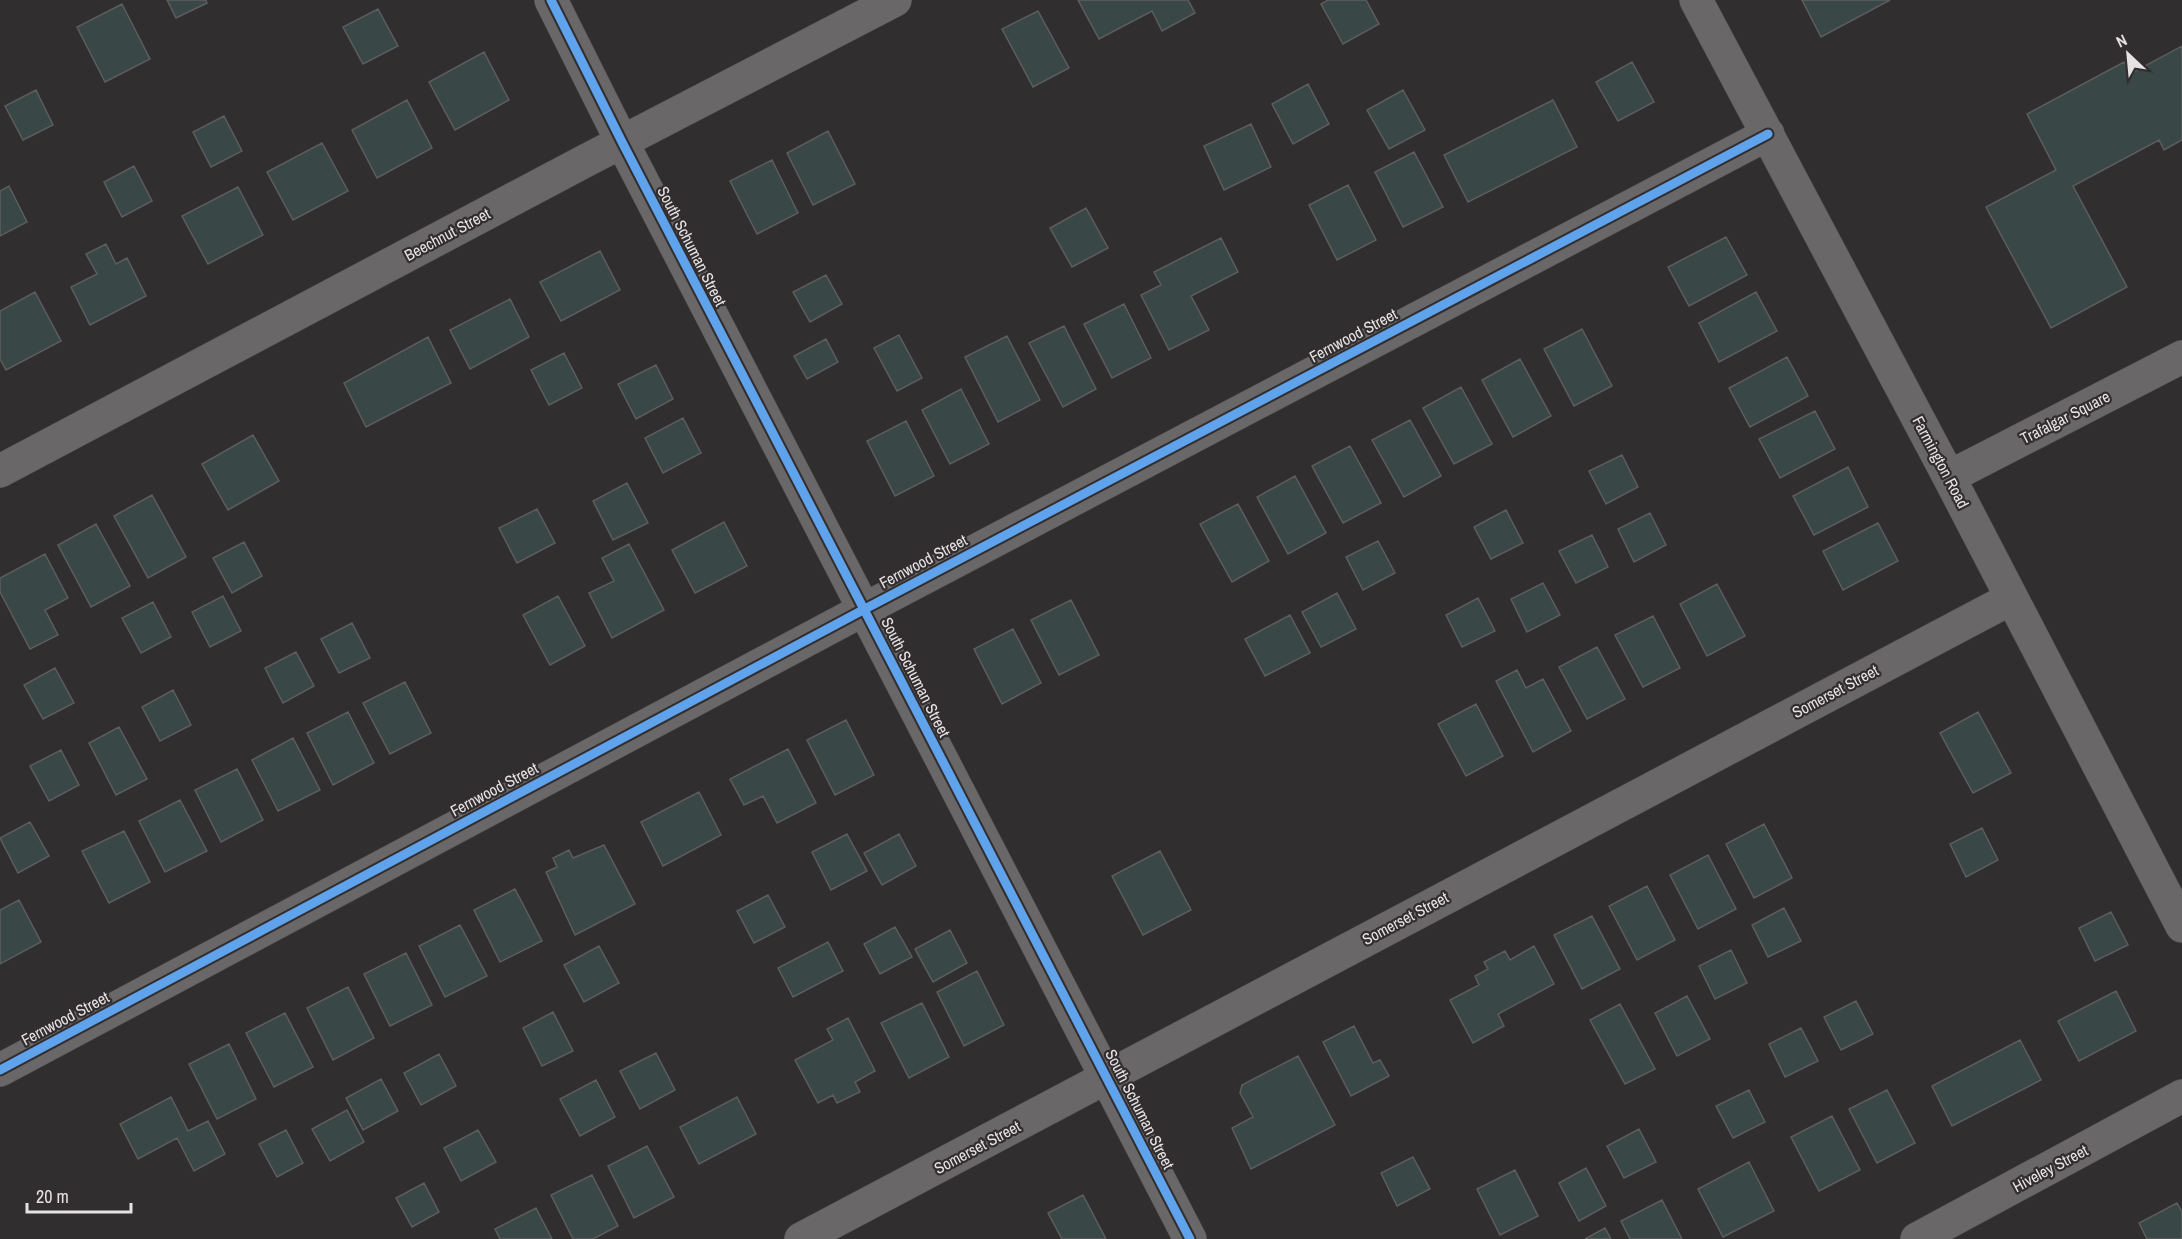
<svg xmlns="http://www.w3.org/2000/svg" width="2182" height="1239" font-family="'Archivo Narrow',sans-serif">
<rect width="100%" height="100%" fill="#312e2f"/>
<path fill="#394847" stroke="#5d5d5d" stroke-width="1.5" d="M167,0H206L207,3L176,18Z
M1078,0H1188L1195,13L1162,31L1152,11L1099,39Z
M1328,0H1366L1379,24L1343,44L1321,4Z
M1802,0H1890L1821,37Z
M122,4L150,59L105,82L77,27Z
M378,9L398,46L363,64L343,27Z
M1038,11L1069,68L1033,87L1002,29Z
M2182,46V140L2164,150L2159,140L2073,186L2127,287L2051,328L1986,207L2056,170L2027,114L2124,62L2130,74Z
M484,52L509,100L455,130L429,82Z
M1632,62L1654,102L1618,121L1596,82Z
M1308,84L1329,124L1293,144L1272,104Z
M36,90L53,125L23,140L5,106Z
M1403,90L1425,130L1389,149L1367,110Z
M407,100L432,148L377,178L352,130Z
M1553,100L1577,147L1468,202L1444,155Z
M224,116L242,151L211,167L193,132Z
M1251,124L1271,167L1224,190L1204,146Z
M828,131L855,184L813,205L787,153Z
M322,143L348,191L293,220L267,172Z
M1414,152L1443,207L1403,227L1375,172Z
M772,160L798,213L757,234L730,181Z
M134,166L152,201L122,217L104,182Z
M1348,185L1376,240L1337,260L1309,205Z
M9,186L27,222L0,236V191Z
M238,187L263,235L208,264L182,216Z
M1086,208L1108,248L1072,267L1050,228Z
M1726,237L1747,275L1689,306L1668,267Z
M1221,238L1238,272L1191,296L1209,330L1169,350L1141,295L1161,285L1154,272Z
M106,244L116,264L127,258L146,296L90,325L71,287L97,274L86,254Z
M600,251L620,290L561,321L540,282Z
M826,275L842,304L810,322L793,292Z
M35,292L61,341L6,370L0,359V311Z
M1756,292L1777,331L1719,362L1699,323Z
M510,299L529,337L470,369L450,330Z
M1124,304L1151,358L1112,378L1084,324Z
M1064,326L1096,389L1063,407L1029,343Z
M1582,329L1612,386L1574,406L1544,349Z
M899,335L922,378L897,391L874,348Z
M1007,336L1040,400L998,422L965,357Z
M428,337L451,383L366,427L344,383Z
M826,339L838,362L807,379L794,356Z
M564,353L582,388L549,405L531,370Z
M1787,357L1808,396L1750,427L1729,388Z
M1520,359L1551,416L1513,437L1482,380Z
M656,365L673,399L636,419L618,384Z
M1461,387L1492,444L1454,464L1423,408Z
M961,389L989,444L950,464L922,410Z
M1815,411L1835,449L1780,478L1759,439Z
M683,418L701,453L663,473L645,438Z
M1410,420L1441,476L1404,497L1372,440Z
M906,421L934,476L895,496L867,441Z
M253,435L279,481L228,510L202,464Z
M1350,446L1381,503L1343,523L1312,466Z
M1622,455L1638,487L1606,504L1589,471Z
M1848,467L1868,507L1814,535L1793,496Z
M1295,476L1326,533L1288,554L1257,497Z
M627,483L648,523L613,540L593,501Z
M152,495L186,557L148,578L114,516Z
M1238,504L1269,561L1232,582L1200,524Z
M537,509L555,543L517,563L499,528Z
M1506,510L1523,543L1491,559L1474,527Z
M1650,513L1666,545L1634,562L1618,529Z
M724,522L747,566L695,593L672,550Z
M1878,523L1898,561L1843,590L1823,551Z
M96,524L130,586L91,607L58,545Z
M1592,535L1608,567L1576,583L1559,551Z
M1378,541L1395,573L1363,590L1346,557Z
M244,542L262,576L232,593L213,558Z
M629,544L664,610L612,638L589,593L614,581L602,558Z
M45,554L68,598L45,610L58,635L30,649L0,592V578Z
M1543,583L1560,615L1527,632L1511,599Z
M1717,584L1745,636L1707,656L1680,604Z
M1337,593L1356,629L1321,647L1302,612Z
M223,596L241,631L210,647L192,612Z
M558,596L585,646L550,665L523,615Z
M1478,598L1495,631L1462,647L1446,615Z
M1071,600L1099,655L1059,675L1031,620Z
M153,602L171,637L141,653L122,618Z
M1290,615L1310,653L1265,676L1245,639Z
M1653,616L1680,668L1643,687L1615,635Z
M352,623L370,658L339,673L321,639Z
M1013,629L1041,683L1002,704L974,649Z
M1597,647L1625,699L1587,719L1559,667Z
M296,652L314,686L283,703L265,668Z
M55,668L74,703L43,719L24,685Z
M1517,670L1526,688L1543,679L1571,731L1533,752L1496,681Z
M405,682L431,733L390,754L363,703Z
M173,690L191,725L160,741L142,707Z
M1476,704L1503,756L1466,776L1438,724Z
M348,712L374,763L333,785L307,733Z
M1978,712L2011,773L1973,793L1940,733Z
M846,720L874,775L835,795L807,740Z
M119,727L147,779L116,795L89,743Z
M293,738L320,790L278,811L252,760Z
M788,749L816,803L777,823L763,796L744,805L730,779Z
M61,750L79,785L49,801L30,766Z
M237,769L263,820L221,842L195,790Z
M699,792L721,835L663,866L641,822Z
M180,800L207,851L165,872L139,821Z
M30,822L49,856L18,873L0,838Z
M1764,824L1792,878L1754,898L1726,844Z
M1982,828L1998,860L1966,877L1950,844Z
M124,831L150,882L109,903L82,851Z
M847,834L867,871L831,890L812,852Z
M899,834L916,866L882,885L864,853Z
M604,845L635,904L575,935L546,872L557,867L553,858L569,850L573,858Z
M1160,851L1191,910L1143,935L1112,876Z
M1708,855L1736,909L1698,929L1670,875Z
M1647,886L1675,940L1637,960L1609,906Z
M515,889L542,941L500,962L474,910Z
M768,895L785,927L754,943L737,911Z
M19,900L41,942L0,964V910Z
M1784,908L1801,941L1768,957L1752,925Z
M2111,912L2128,945L2095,961L2079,928Z
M1592,916L1620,969L1582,989L1554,935Z
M460,925L487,976L445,997L419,946Z
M895,927L912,957L880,974L864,944Z
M950,930L967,963L933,982L915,949Z
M828,942L843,971L793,997L778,968Z
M599,946L619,983L584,1002L564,965Z
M1534,946L1554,984L1498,1014L1504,1026L1473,1043L1450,1000L1479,985L1475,976L1488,969L1484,962L1505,951L1510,960Z
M1731,950L1747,983L1715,999L1699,966Z
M406,953L432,1005L390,1026L364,974Z
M977,971L1004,1025L964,1046L937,992Z
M348,987L374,1038L333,1060L307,1008Z
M2116,991L2136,1031L2079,1061L2058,1021Z
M1687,996L1710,1039L1677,1056L1655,1013Z
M1856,1001L1873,1034L1841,1050L1824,1017Z
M922,1003L949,1057L909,1078L881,1023Z
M1620,1004L1655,1069L1625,1084L1590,1020Z
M553,1012L573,1051L542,1066L523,1028Z
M285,1013L313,1067L274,1087L246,1033Z
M848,1018L875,1071L855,1082L860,1092L837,1103L833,1095L818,1103L795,1060L833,1040L827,1029Z
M1354,1026L1373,1063L1380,1060L1389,1076L1351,1096L1323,1042Z
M1801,1028L1818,1061L1785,1077L1769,1044Z
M2020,1040L2041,1080L1952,1126L1932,1086Z
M229,1044L256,1099L217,1119L189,1064Z
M656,1053L675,1090L640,1109L620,1071Z
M439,1054L456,1086L421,1105L404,1073Z
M1298,1056L1335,1125L1251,1169L1232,1128L1253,1117L1240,1093L1242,1085Z
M381,1079L398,1111L363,1130L346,1098Z
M596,1080L615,1117L580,1136L560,1099Z
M1749,1090L1765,1122L1733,1138L1716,1106Z
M1887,1090L1915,1143L1877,1163L1849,1109Z
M171,1097L188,1131L208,1121L225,1154L194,1171L177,1138L138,1159L120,1124Z
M737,1097L756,1134L699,1164L680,1127Z
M347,1110L364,1142L330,1161L312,1129Z
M1832,1116L1860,1170L1819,1191L1791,1137Z
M1639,1129L1656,1162L1624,1178L1607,1146Z
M286,1130L303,1163L277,1177L259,1144Z
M478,1130L496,1162L461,1181L444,1148Z
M647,1146L674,1197L634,1218L608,1166Z
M1413,1157L1430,1189L1397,1206L1381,1173Z
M1749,1162L1774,1211L1723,1237L1698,1189Z
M1586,1168L1606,1206L1579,1221L1559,1183Z
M1515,1170L1538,1216L1500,1235L1477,1189Z
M592,1175L618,1226L593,1239H573L551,1195Z
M424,1183L439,1212L412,1227L396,1198Z
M1083,1195L1106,1239H1062L1048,1213Z
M1662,1200L1682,1239H1630L1621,1221Z
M2177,1203L2182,1212V1239H2147L2139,1223Z
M536,1208L552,1239H500L495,1229Z
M1605,1228L1611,1239H1585Z"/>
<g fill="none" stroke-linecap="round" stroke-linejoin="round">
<defs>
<path id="street" d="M551,0L622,142L1190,1239
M1696,0L1949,477L2182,926
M0,471L585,161L895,0
M1949,477L2182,357
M0,1070L863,610L1768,134
M801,1239L2010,599
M1917,1239L2182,1096"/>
</defs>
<use href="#street" stroke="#4e4b4c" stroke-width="34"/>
<use href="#street" stroke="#696767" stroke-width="33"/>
<defs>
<path id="cycleway" d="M551,0L622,142L1190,1239
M0,1070L863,610L1768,134"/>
</defs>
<use href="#cycleway" stroke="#322d2e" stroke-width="13"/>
<use href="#cycleway" stroke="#60a3ed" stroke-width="9"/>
</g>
<g text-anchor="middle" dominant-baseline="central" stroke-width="4.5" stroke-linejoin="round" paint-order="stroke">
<g font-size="16" fill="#e5e2e3" stroke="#322d2e">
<text transform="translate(447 234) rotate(-28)">Beechnut Street</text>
<text transform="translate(692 246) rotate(63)">South Schuman Street</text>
<text transform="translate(1353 335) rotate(-28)">Fernwood Street</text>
<text transform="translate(2065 417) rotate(-27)">Trafalgar Square</text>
<text transform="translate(1941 462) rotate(62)">Farmington Road</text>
<text transform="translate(923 561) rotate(-28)">Fernwood Street</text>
<text transform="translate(916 677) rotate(63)">South Schuman Street</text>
<text transform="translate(1835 691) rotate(-28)">Somerset Street</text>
<text transform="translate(494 789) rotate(-28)">Fernwood Street</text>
<text transform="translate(1405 918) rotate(-28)">Somerset Street</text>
<text transform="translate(65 1018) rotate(-28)">Fernwood Street</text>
<text transform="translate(1140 1109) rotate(63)">South Schuman Street</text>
<text transform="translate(977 1147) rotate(-28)">Somerset Street</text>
<text transform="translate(2050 1168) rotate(-28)">Hiveley Street</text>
</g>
</g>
<g transform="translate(2128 54) rotate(334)" stroke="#322d2e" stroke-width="4.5" paint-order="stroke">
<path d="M0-4.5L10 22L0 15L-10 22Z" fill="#e5e2e3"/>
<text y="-9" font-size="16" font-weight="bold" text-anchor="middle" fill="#e5e2e3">N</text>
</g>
<path d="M27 1203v9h104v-9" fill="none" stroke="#e5e2e3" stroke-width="3"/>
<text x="36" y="1203" font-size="18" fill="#e5e2e3" stroke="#322d2e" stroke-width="4.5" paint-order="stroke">20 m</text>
</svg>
